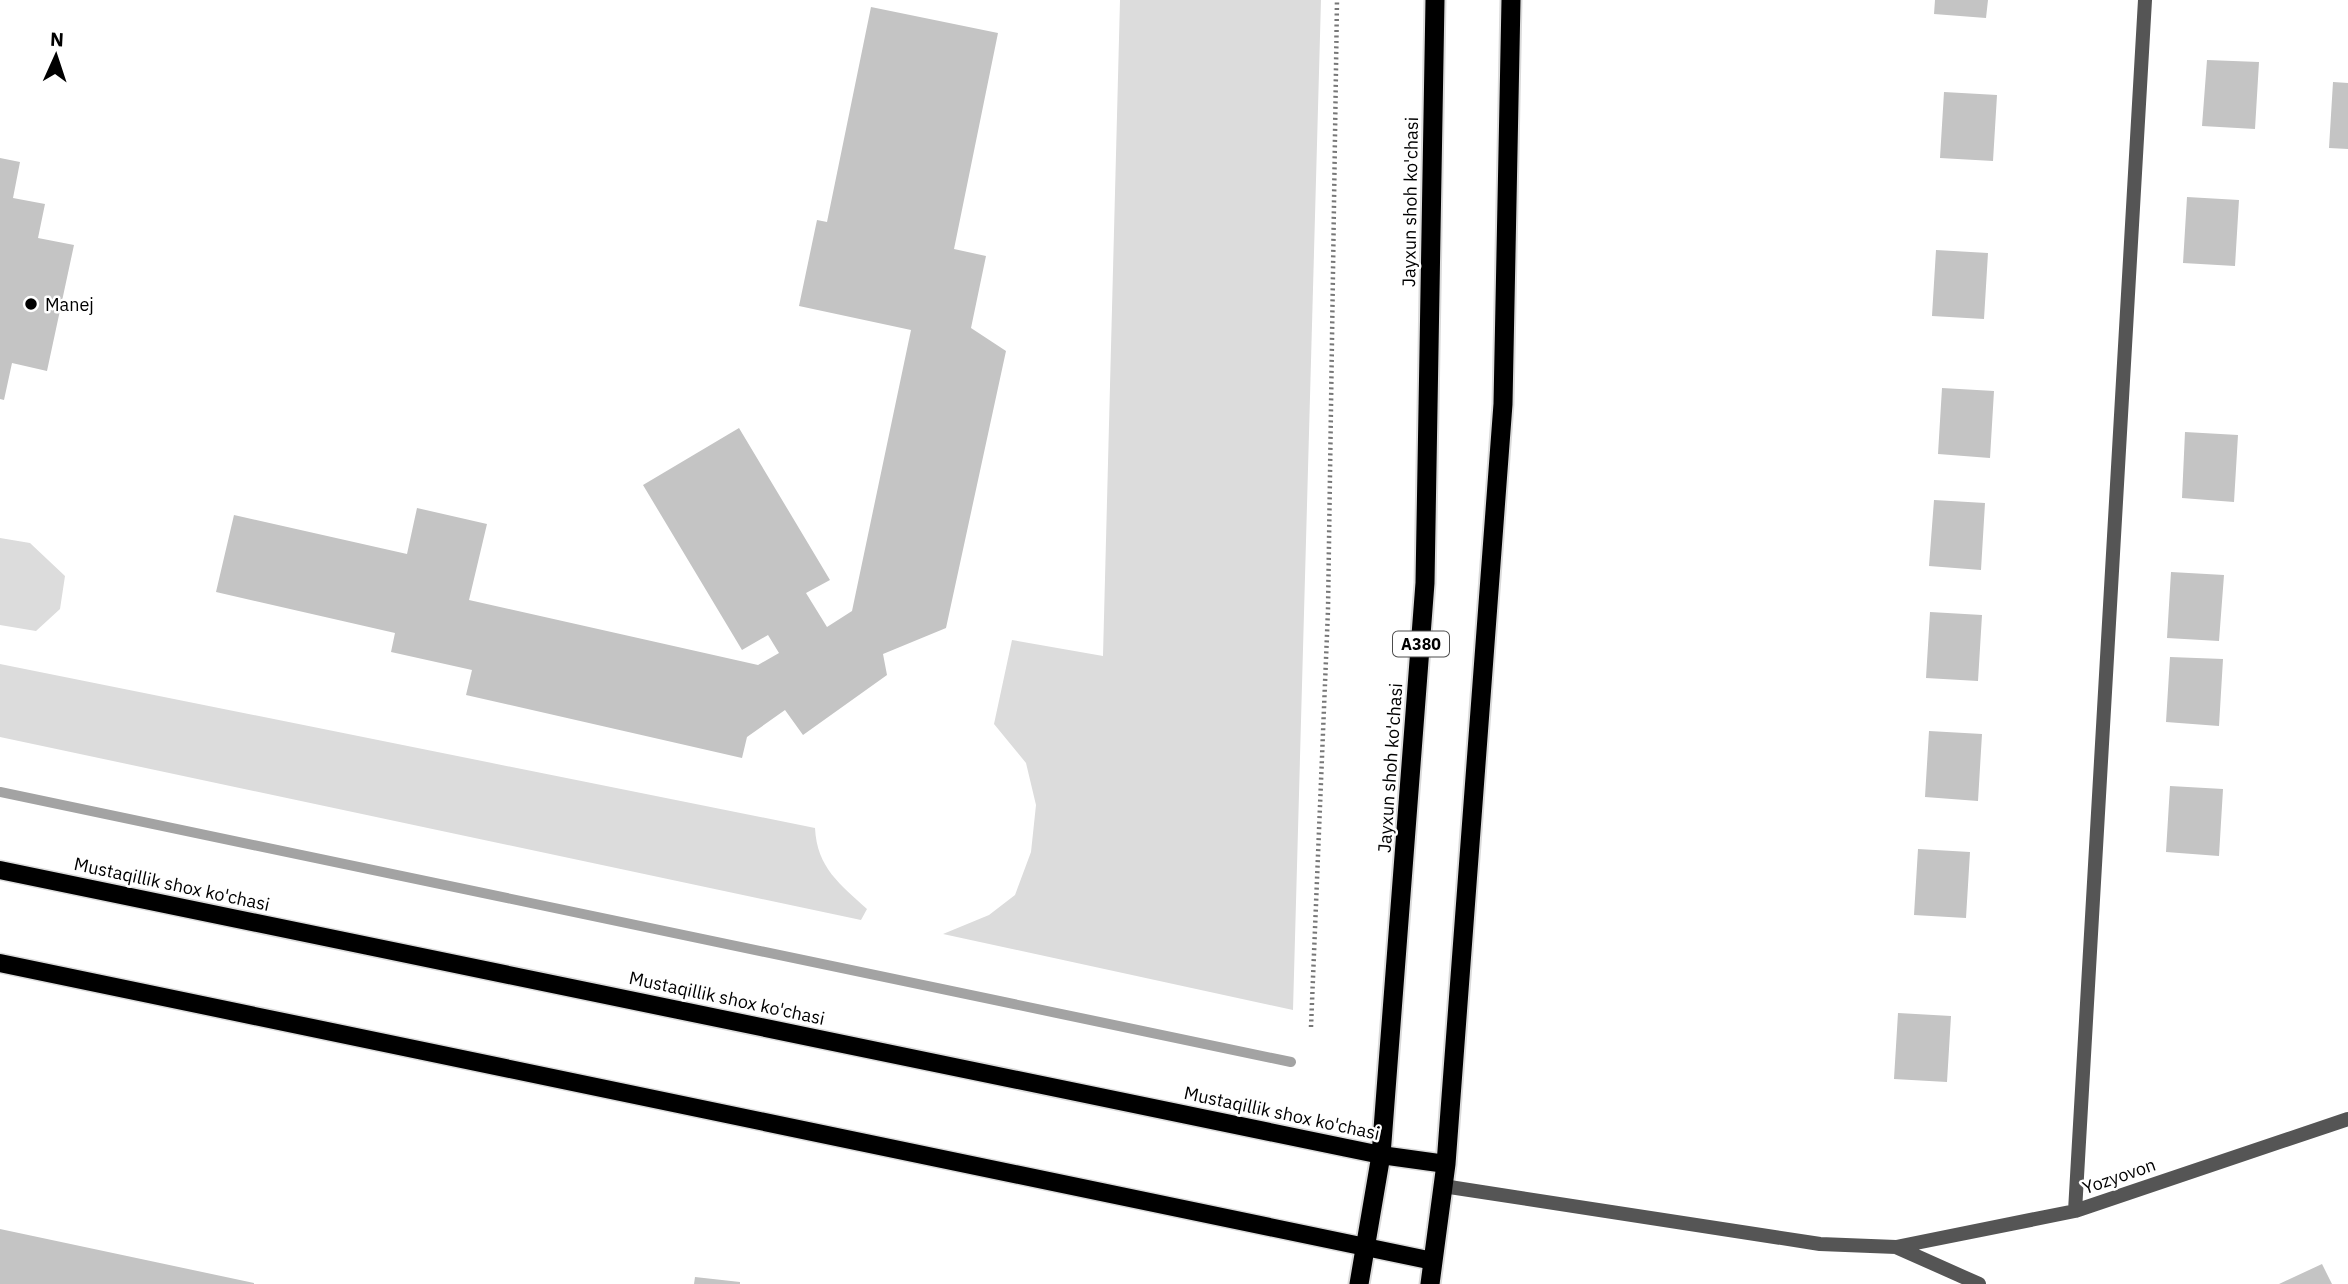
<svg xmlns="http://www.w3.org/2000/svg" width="2348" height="1284" font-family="'IBM Plex Sans',sans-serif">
<rect width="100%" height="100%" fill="#fff"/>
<path fill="#dcdcdc" d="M1120,0H1321L1293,1010L943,934L989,915L1015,895L1031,852L1036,805L1026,763L994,724L1012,640L1103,656Z
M0,538L30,543L65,576L60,609L36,631L0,625Z
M0,664L815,828C817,868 840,884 867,909L861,920L0,737Z"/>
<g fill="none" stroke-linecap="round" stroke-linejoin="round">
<path stroke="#a3a3a3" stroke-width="10" d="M0,792L1291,1062"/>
</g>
<path fill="#c4c4c4" d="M1935,0H1988L1986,18L1934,14Z
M871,7L998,33L954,249L986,256L971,328L1006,351L946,628L883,654L887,675L803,735L785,710L747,737L742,758L466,695L472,670L391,652L395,633L216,592L234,515L407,554L417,508L487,524L469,600L758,665L779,653L768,635L742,650L643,485L739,428L830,580L806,593L827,627L852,611L911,330L799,306L817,220L827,222Z
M2207,60L2259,62L2255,129L2202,126Z
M2333,82L2348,83V149L2329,148Z
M1944,92L1997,95L1993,161L1940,158Z
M0,158L20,162L13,198L45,204L38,238L74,245L47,371L12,363L4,400L0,399Z
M2187,197L2239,200L2235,266L2183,263Z
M1936,250L1988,253L1984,319L1932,316Z
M1942,388L1994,391L1990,458L1938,454Z
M2185,432L2238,435L2234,502L2182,498Z
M1934,500L1985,503L1981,570L1929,566Z
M2171,572L2224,575L2219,641L2167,638Z
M1930,612L1982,615L1978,681L1926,678Z
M2170,657L2223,659L2219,726L2166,722Z
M1929,731L1982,734L1978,801L1925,797Z
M2170,786L2223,789L2219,856L2166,852Z
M1918,849L1970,852L1966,918L1914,915Z
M1898,1013L1951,1016L1947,1082L1894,1079Z
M0,1229L254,1283V1284H0Z
M2322,1264L2332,1284H2279Z
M695,1277L740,1282V1284H694Z"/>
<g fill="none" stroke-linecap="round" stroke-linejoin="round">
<defs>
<path id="primary" d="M0,870L1381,1155L1446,1164
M0,963L1433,1261"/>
<path id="trunk" d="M1359,1284L1381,1155L1425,583L1435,0
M1430,1284L1446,1164L1503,404L1511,0"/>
</defs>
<use href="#primary" stroke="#dbdbdb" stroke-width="21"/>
<use href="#trunk" stroke="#dbdbdb" stroke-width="23"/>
<path stroke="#777" stroke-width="4.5" stroke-dasharray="2 3.5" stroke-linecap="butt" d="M1311,1027L1328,610L1337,0"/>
<path stroke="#555" stroke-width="14" d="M1443,1186L1820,1244L1896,1247L1979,1284
M2075,1211L2145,0
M1896,1247L2075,1211L2348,1119"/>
<use href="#primary" stroke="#000" stroke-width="18"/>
<use href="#trunk" stroke="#000" stroke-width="19"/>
</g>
<circle fill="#000" stroke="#fff" stroke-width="2.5" cx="31" cy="304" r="7"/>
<g text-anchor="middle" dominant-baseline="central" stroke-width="5" stroke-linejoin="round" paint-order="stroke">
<rect fill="#fff" stroke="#4c4c4c" stroke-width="2" x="1393" y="631.5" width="56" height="25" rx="5"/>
<g font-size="16" font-weight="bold" fill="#000">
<text x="1421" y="644">A380</text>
</g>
<g font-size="18" fill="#000" stroke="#fff">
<text transform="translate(1410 202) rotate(-89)">Jayxun shoh ko'chasi</text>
<text transform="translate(1390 768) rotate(-86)">Jayxun shoh ko'chasi</text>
<text transform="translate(172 884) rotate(12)">Mustaqillik shox ko'chasi</text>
<text transform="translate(727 998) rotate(12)">Mustaqillik shox ko'chasi</text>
<text transform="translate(1282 1113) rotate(12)">Mustaqillik shox ko'chasi</text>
<text transform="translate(2119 1176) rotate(-19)">Yozyovon</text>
</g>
<g font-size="18" fill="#000" stroke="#fff" text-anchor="start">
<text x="45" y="304">Manej</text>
</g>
</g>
<g transform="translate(56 56) rotate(3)" stroke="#ffffff" stroke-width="5" paint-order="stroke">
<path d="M0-5L12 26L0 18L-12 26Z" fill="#000000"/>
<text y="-10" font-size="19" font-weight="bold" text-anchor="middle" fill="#000000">N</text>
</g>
</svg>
